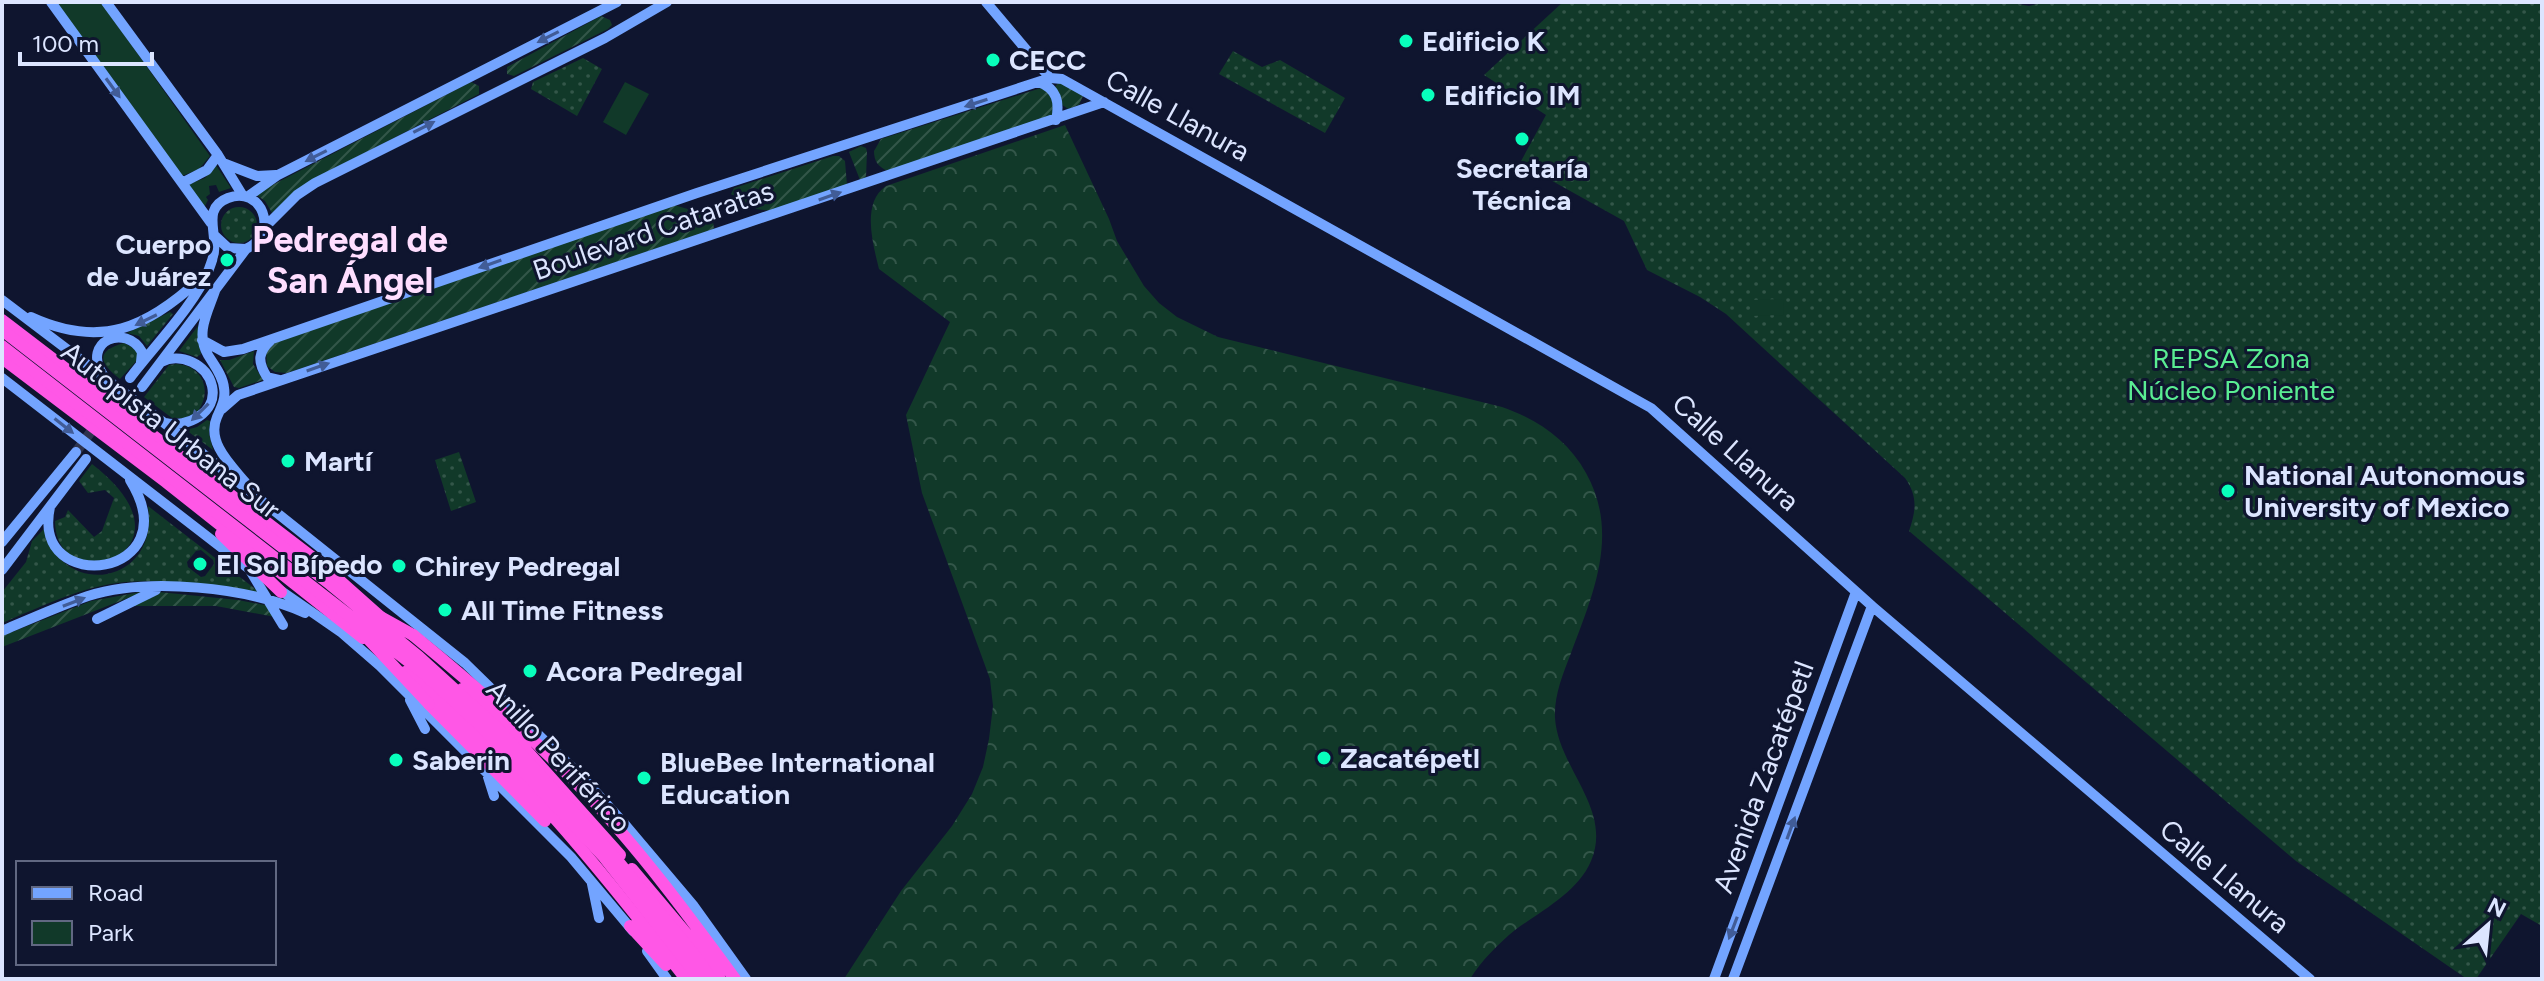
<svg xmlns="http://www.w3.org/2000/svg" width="2544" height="981" font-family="Figtree,sans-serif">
<defs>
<pattern id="grass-dots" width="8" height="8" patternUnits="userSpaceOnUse" patternTransform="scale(2)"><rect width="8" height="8" fill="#113929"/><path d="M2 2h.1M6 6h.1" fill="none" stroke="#335649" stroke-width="1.8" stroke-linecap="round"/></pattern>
<pattern id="forest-crowns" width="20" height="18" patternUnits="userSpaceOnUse" patternTransform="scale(2)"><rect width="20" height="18" fill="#113929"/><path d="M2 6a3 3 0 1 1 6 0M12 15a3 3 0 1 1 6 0" fill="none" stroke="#335649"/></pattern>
<pattern id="garden-furrows" width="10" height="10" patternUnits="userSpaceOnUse" patternTransform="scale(2)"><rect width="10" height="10" fill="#113929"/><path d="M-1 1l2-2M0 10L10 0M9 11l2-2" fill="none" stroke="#335649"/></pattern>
</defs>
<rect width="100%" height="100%" fill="#0f152f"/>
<path fill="url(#grass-dots)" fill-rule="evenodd" d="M1563,2H2008L2029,6L2045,2H2542V926L2521,914L2476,979H2467L2296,861L1909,531C1916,511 1918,496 1905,478L1726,314L1700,297L1647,270L1624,221L1520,163L1546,115L1484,75Z
M1233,51L1262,67L1280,60L1345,98L1325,133L1219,74Z
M583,58L602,69L577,116L531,89L533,82Z
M221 225a18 18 0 1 1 36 0a18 18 0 1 1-36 0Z
M170,312L173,314L147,346L139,336L127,333Z
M201,322L199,344L201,354L197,357L179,351Z
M124,343L137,350L138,359L120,379C99,363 95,351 124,343Z
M177,364C202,366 213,390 198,411L185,418H172L144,397L169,365Z
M207,420L210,421L209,434L213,450L186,430L197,427Z
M459,452L476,502L451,511L435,460Z
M92,464C207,553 55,602 55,521L65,517L68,510L94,537L102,531L114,498L105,490L88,493L79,481Z
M148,506L258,591L260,595C216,589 169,578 125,582C82,586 41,607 2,623V592L26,562L32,541L45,528C60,600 160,586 148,506ZM201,550L213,560L214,564L205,576L201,577L188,567L187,562L196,551Z"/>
<path fill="url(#forest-crowns)" d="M1065,125L1109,219L1117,241L1144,286L1159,303L1177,317L1218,337L1502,407C1537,419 1568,440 1586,473C1620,534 1593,594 1571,653C1563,674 1554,695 1555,718C1558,768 1613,809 1591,861C1578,892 1541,911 1515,930C1498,944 1482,960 1470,979H844L901,891L952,826L972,794L983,767L989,739L993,706L990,679L922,493L906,415L950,322L879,269C873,244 861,203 886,186Z"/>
<path fill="#113929" d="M56,2H101L210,156L199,169L182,176Z
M625,82L649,94L626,135L603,122Z
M216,165L231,188L219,192L216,185L209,186L210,194L206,197L208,200L204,208L187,185L205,178Z
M1783,299L1784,315L1751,316V300Z"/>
<path fill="url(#garden-furrows)" d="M601,16L610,20L612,25L608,29L514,76L507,74V67Z
M471,82L479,86V94L312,180L294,192L272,213L265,201L255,194Z
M1059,82L1083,96L1079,105L1068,109L1061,104L1055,87Z
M1044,87L1051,95L1056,115L888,171C878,167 874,161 874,151L881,139Z
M861,146L866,148L867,152L866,177L860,180L849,152Z
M833,156H839L845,161L847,185L771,211L756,209L731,194L734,188Z
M674,205L698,212L713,221L714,229L287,373L275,372L267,366L266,350L273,343Z
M254,351L253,364L263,380L239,388L234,387L220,360H229Z
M146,591L2,647V636L91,601Z
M159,592L238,600L270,606L275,617L216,606H130Z"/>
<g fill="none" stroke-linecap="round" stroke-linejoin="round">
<path stroke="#2e344e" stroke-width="10" stroke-dasharray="10 5" stroke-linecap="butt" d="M76,452L98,422"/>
<path stroke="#73a4ff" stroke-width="10" d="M51,2L211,223
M106,2L218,155L243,196
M986,2L1050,78
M1039,82C1057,89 1060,102 1056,120
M223,163L257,176L276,175
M182,183L207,170L218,155
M247,197L278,175L617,2
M265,227L297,195L315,183L605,38L667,2
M215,291C208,312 195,333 208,355C214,365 223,376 224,388C226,399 221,408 217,417C206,442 231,465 245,482
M2,300L163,422L465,663L585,780L622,821L693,905L746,979
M31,317C101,349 147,328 200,279
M202,340L224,352L243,349L697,193L1050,78L1062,79L1651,408L1872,606L2310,979
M271,340C258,352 257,361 267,377L280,380
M161,362C180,352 207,364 212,386C218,413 187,428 165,423
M103,375C81,341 126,323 142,352L141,362
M2,378L257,575
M130,378C154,346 195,305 209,269C211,263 214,257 214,251C217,231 202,208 228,198C261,185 281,232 246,249L228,248L214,235
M142,387L246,249
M222,409L238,395L1104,102
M50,507C30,598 191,578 130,480
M2,542L76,452
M2,570L86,459
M251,572L283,625
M277,588L342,633L380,666L571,857L633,931
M97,619L156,590
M2,631C30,619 59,606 88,596C148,577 248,587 305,613
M410,700L425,729
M488,777L494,796
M592,884L599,918
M647,951L667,979
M1714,979L1856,592
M1733,979L1872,606"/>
<path stroke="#ff57e6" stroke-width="12" d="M2,320L321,564L385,621
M2,358L166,482L363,638
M221,534L281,592
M413,635C473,684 532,736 585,792C640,850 688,915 735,979
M405,672C513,760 601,870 686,979
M462,689L500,721L620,855
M429,704L545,821
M632,869L696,945L720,979
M630,926L666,965"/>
<path stroke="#ff57e6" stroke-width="12" d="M2,330L330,584L419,657L499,730L617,860L696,957L711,979
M2,346L426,675L479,724L604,857L700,979
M377,615L413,635
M355,625L429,704"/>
</g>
<defs><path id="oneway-solid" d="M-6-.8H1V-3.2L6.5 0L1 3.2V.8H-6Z" transform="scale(2)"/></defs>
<g fill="#415c97">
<use href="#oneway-solid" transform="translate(548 37) rotate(153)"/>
<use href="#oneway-solid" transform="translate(113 88) rotate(54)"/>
<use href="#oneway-solid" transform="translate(976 103) rotate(162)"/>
<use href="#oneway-solid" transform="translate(424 127) rotate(-27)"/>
<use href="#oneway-solid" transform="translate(316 156) rotate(153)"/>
<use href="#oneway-solid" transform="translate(830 196) rotate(-19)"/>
<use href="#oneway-solid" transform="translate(490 264) rotate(161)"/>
<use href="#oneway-solid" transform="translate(146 320) rotate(154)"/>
<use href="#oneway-solid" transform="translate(318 367) rotate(-19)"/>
<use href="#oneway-solid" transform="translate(200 412) rotate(135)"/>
<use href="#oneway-solid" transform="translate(64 426) rotate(38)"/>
<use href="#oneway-solid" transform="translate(74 602) rotate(-21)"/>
<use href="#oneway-solid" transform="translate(1791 828) rotate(-70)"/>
<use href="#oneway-solid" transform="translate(1733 928) rotate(111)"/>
</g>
<g fill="#08ffbc" stroke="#0f152f" stroke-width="3">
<circle cx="1406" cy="41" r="8"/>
<circle cx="993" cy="60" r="8"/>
<circle cx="1428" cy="95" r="8"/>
<circle cx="1522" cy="139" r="8"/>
<circle cx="227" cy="260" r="8"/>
<circle cx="288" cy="461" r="8"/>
<circle cx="2228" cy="491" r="8"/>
<circle cx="200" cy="564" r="8"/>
<circle cx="399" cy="566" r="8"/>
<circle cx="445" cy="610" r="8"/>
<circle cx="530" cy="671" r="8"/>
<circle cx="1324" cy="758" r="8"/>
<circle cx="396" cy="760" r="8"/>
<circle cx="644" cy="778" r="8"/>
</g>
<g text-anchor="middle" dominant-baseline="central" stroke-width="6" stroke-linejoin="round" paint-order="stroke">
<g font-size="28" font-weight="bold" fill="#dce5ff" stroke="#0f152f" text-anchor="start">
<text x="1422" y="41">Edificio K</text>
<text x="1009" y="60">CECC</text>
<text x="1444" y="95">Edificio IM</text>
<text x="1522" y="168" text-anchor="middle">Secretaría<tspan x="1522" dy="32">Técnica</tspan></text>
<text x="211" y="244" text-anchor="end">Cuerpo<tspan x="211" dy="32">de Juárez</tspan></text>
<text x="304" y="461">Martí</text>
<text x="2244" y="475">National Autonomous<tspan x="2244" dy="32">University of Mexico</tspan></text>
<text x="216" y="564">El Sol Bípedo</text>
<text x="415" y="566">Chirey Pedregal</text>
<text x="461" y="610">All Time Fitness</text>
<text x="546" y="671">Acora Pedregal</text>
<text x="1340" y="758">Zacatépetl</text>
<text x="412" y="760">Saberin</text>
<text x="660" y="762">BlueBee International<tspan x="660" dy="32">Education</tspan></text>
</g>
<g font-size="28" fill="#dce5ff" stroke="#0f152f">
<text transform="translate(1178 115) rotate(29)">Calle Llanura</text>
<text transform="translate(653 230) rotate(-19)">Boulevard Cataratas</text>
<text transform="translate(171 430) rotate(38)">Autopista Urbana Sur</text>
<text transform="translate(1736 452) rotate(42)">Calle Llanura</text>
<text transform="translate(559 756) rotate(47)">Anillo Periférico</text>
<text transform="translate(1763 777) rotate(-70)">Avenida Zacatépetl</text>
<text transform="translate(2225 876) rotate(40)">Calle Llanura</text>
</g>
<g font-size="28" fill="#5aed92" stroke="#0f152f">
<text x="2231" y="358">REPSA Zona<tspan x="2231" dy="32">Núcleo Poniente</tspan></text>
</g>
<g font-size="36" font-weight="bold" fill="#ffdeff" stroke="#0f152f">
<text x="350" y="239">Pedregal de<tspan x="350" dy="41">San Ángel</tspan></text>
</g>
</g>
<rect width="2544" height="981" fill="none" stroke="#dce5ff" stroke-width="8"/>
<rect x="16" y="861" width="260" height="104" fill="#0f152f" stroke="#616882" stroke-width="2"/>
<rect x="32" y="887" width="40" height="12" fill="#73a4ff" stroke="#616882" stroke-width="2"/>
<text x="88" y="901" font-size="24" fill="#dce5ff">Road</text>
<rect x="32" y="921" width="40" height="24" fill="#113929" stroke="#616882" stroke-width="2"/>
<text x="88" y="941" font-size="24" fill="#dce5ff">Park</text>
<g transform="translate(2488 925) rotate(27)" stroke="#0f152f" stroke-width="6" paint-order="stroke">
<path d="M0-6L14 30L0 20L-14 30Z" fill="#dce5ff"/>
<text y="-12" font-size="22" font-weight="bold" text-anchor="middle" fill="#dce5ff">N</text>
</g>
<path d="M20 52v12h132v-12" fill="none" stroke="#dce5ff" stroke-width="4"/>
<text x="32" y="52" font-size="24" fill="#dce5ff" stroke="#0f152f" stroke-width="6" paint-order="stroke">100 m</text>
</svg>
